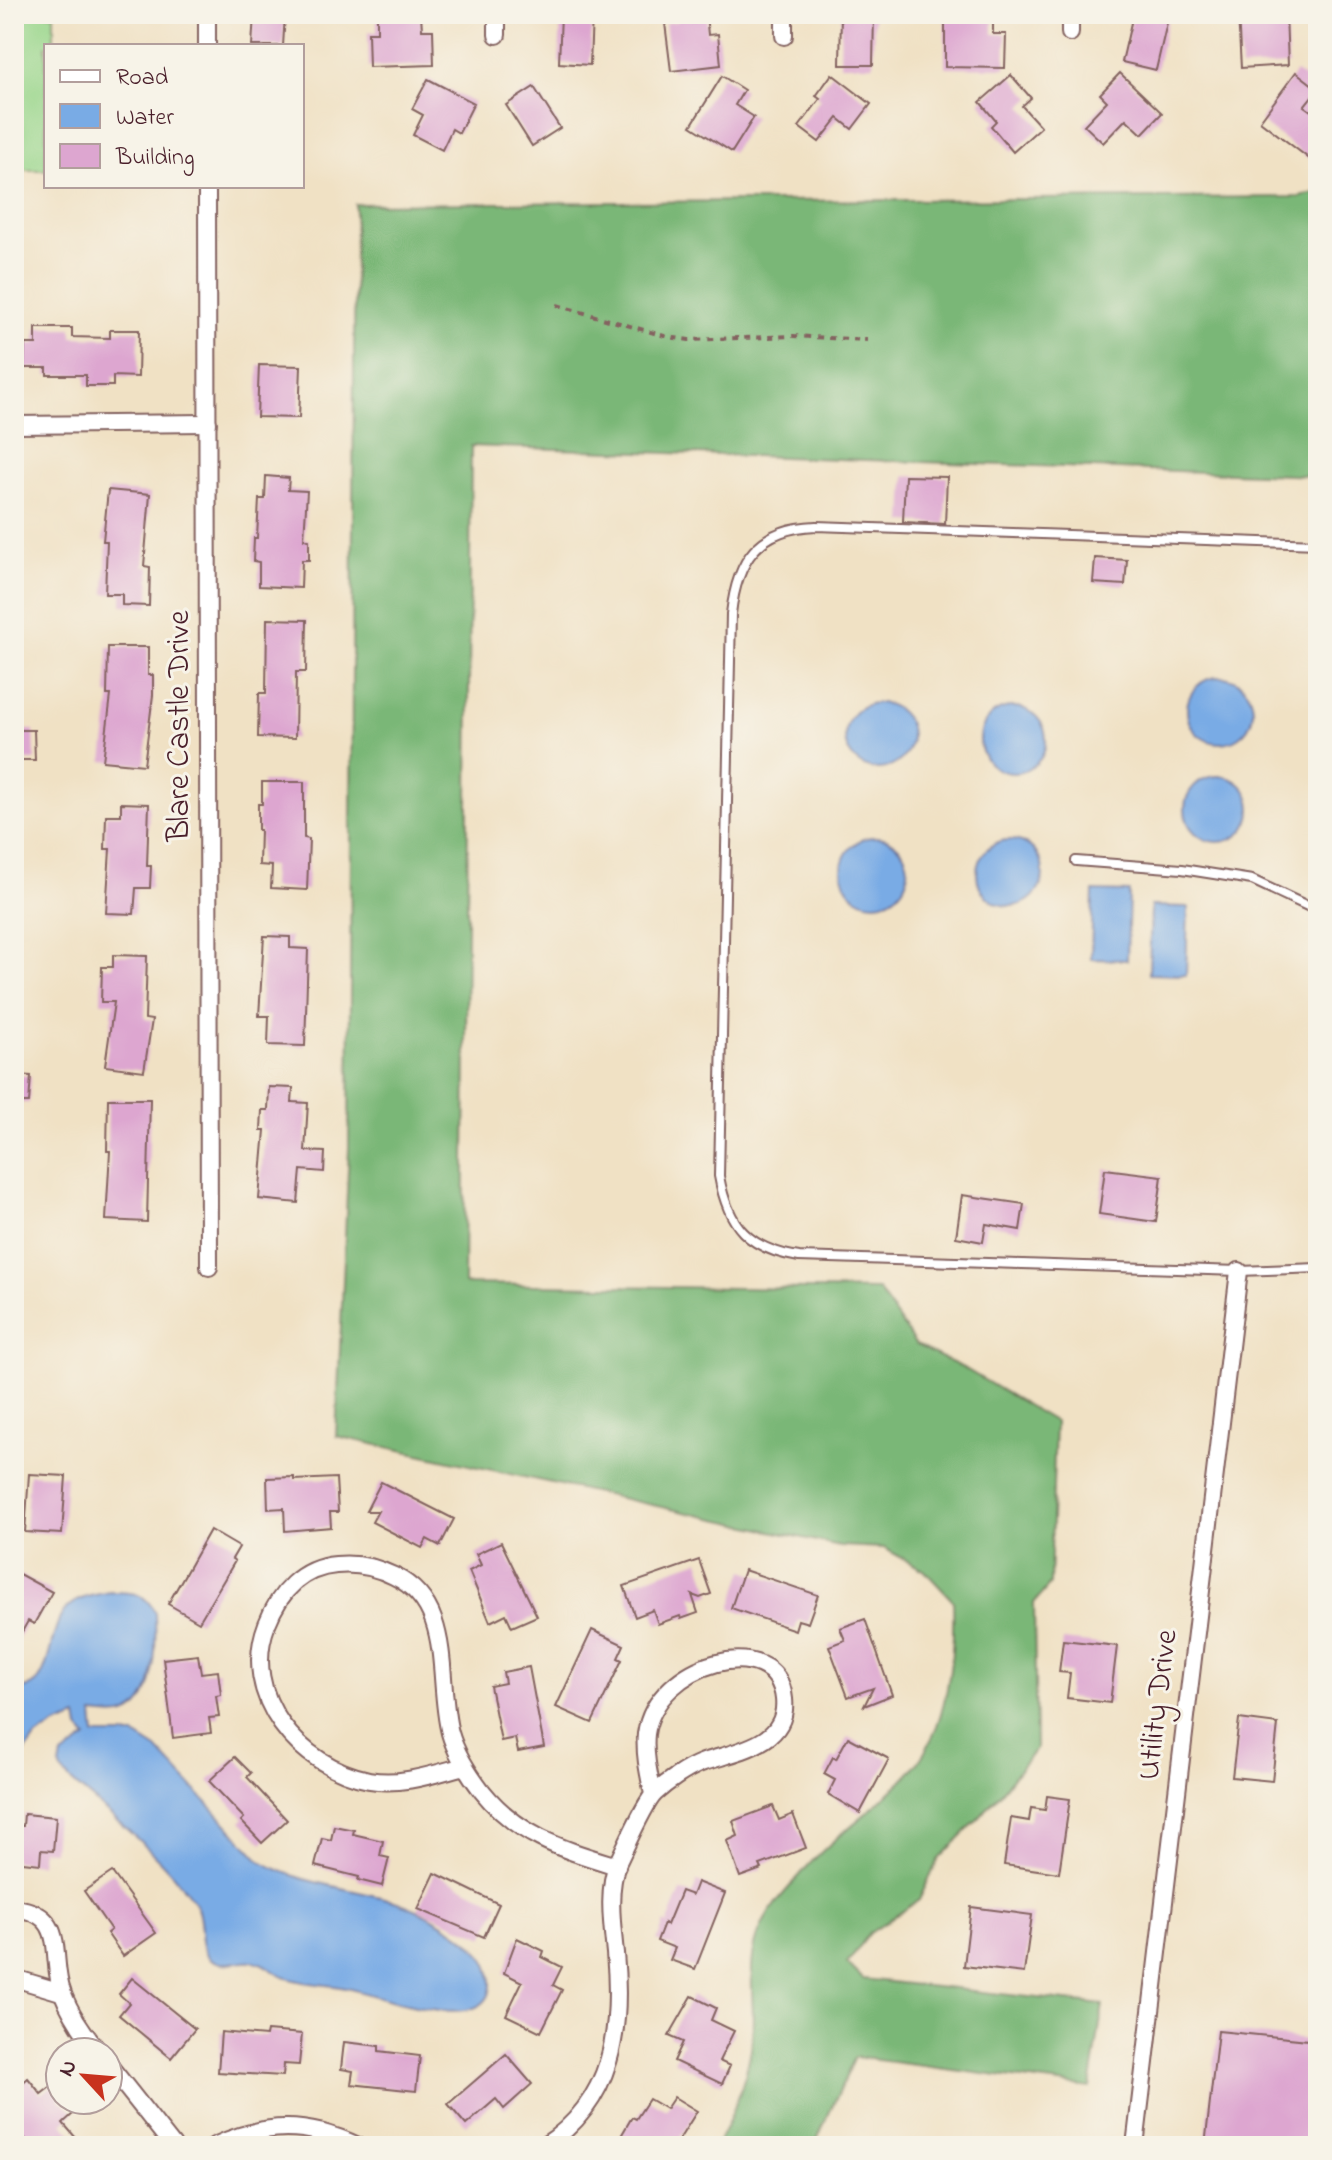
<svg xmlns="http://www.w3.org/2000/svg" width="1332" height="2160" font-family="'Indie Flower',sans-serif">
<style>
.green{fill:#99d68b;stroke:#727a5b;stroke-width:2}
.forest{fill:#7ab777;stroke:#626b51;stroke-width:2}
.water{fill:#79abe5;stroke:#626588;stroke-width:2}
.building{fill:#dda6d0}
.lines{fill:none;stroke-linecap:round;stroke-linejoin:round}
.lane-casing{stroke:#846361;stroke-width:12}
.street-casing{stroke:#846361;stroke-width:20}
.path{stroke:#846361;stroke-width:4;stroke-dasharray:6 6;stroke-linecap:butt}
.lane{stroke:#fff;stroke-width:8}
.street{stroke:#fff;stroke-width:16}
.labels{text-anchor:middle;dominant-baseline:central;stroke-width:6;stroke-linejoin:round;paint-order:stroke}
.street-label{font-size:32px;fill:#4a1f2b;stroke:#f7f3e8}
</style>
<rect width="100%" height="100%" fill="#f7f3e8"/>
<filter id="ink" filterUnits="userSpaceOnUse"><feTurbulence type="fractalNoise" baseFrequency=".0125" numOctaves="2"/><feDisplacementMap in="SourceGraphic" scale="16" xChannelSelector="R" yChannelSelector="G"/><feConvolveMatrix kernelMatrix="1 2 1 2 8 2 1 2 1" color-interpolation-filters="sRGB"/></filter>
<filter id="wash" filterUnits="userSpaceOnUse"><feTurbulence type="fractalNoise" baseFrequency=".006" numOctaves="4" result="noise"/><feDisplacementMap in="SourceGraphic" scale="32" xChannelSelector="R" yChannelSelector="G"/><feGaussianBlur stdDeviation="1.8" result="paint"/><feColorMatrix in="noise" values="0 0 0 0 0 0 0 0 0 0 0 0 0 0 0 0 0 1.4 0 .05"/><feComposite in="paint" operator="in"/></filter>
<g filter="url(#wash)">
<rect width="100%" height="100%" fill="#f0e1c4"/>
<polygon class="green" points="14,14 54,14 54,46 46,46 46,170 14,170"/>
<path class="forest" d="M 1318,192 L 1318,476 L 471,446 L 464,1284 L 878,1290 L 916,1345 L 967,1370 L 1055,1422 L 1050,1584 L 1034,1603 L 1036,1749 L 981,1816 L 938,1860 L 919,1900 L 870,1933 L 847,1963 L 863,1979 L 1103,2005 L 1090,2088 L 855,2057 L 814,2146 L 716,2146 C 732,2120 746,2078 751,2049 C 758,2009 743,1966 761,1928 C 769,1908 787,1890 801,1874 C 834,1834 879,1808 912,1770 C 948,1729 955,1653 953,1601 L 924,1570 L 884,1548 L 840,1546 L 336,1436 L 349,1148 L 355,204 L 1300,197 Z"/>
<g class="water">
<circle cx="1220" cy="710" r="33"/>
<circle cx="878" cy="736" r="33"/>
<circle cx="1013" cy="740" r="33"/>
<circle cx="1218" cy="809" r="33"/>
<circle cx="875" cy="870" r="33"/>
<circle cx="1010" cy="873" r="33"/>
<polygon points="1093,891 1129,892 1127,960 1091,959"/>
<polygon points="1151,906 1188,907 1186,975 1149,974"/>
<path d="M 111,1592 C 132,1592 146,1592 155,1613 C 156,1639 158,1698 130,1712 C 120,1718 104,1715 93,1714 L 95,1735 L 135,1735 L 157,1749 L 261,1861 C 300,1884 346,1887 388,1899 C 416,1907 447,1924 469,1942 C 481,1952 491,1966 491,1983 C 492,2039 375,1994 346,1988 C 327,1984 305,1984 287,1978 C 277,1975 270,1967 260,1963 C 245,1956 228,1969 213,1960 C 194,1949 207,1919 193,1900 C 167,1864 133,1834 99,1805 C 87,1794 74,1785 63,1773 L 60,1766 L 62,1756 L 87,1738 L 79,1729 L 77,1717 L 56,1725 L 35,1738 L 14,1767 L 14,1688 C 58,1695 43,1628 69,1606 C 81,1596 96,1595 111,1592 Z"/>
</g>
<g id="blocks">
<g class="building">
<polygon points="254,14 285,14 283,46 252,46"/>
<polygon points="377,14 421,14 422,30 433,30 434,65 369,67 368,32 377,32"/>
<polygon points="561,14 592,14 590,65 559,63"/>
<polygon points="677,14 706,14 708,35 718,34 721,65 671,71 665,23 678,21"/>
<polygon points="841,14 874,14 873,65 840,65"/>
<polygon points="945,14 993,14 993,34 1006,34 1005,68 945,67"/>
<polygon points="1133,14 1169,14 1156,70 1122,62"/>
<polygon points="1238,14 1286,14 1288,65 1241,68"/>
<polygon points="1296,72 1318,89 1304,106 1318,116 1318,151 1311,160 1260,121"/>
<polygon points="1120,73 1162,113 1142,134 1126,119 1103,143 1084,125 1107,101 1100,94"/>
<polygon points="832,74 871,104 852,129 838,118 819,142 799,127 820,99 816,96"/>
<polygon points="1011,75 1031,98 1022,106 1041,127 1013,152 991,126 996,121 980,102"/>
<polygon points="722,76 744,90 735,105 754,117 732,152 691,126"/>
<polygon points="428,79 474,103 459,133 452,129 442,150 413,135 423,115 412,109"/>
<polygon points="534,87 560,128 532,146 506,105"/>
<polygon points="36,328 72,328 72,337 110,338 110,330 139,330 138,377 113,376 113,386 86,386 86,375 47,375 47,368 24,368 25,344 36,344"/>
<polygon points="259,365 301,366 299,418 257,417"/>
<polygon points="266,476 289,478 288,490 307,491 304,539 309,540 309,560 302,560 301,588 259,586 259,562 253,561 254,538 257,538 259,499 265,499"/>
<polygon points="905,476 947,477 945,524 903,522"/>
<polygon points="108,490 150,494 144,566 150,567 149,606 122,605 122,594 105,594 107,541 103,541"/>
<polygon points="1095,558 1127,560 1125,585 1093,583"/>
<polygon points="267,619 307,620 306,672 296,672 295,738 258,737 259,693 266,693"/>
<polygon points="108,647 148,647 148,675 153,675 153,695 144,765 103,761 111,695 107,695"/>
<polygon points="14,730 34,730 35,760 14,760"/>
<polygon points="262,782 304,782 304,838 309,839 307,890 271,888 272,866 259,865 260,830 258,830 258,804 262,804"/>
<polygon points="121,803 149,804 147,866 151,866 150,888 136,888 134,914 106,913 110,849 105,849 106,815 121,815"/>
<polygon points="264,936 290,937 290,948 308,949 305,1046 268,1045 269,1016 259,1016"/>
<polygon points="113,955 147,956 145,1019 152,1020 144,1071 105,1066 114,1002 101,1002 102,967 113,967"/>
<polygon points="14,1075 31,1076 29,1103 14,1103"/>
<polygon points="269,1087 293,1088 292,1102 308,1103 305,1151 325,1152 324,1172 301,1170 298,1203 259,1199 265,1130 261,1130 262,1110 268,1110"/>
<polygon points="108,1099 150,1099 147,1222 106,1220 110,1151 107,1151"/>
<polygon points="1105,1169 1162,1176 1156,1222 1099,1214"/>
<polygon points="962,1195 1024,1204 1020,1230 986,1224 983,1242 956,1237"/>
<polygon points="29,1474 66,1476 62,1534 25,1532"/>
<polygon points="294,1477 294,1480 336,1478 338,1512 330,1512 331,1527 285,1531 284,1508 268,1509 267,1478"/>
<polygon points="381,1482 454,1519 440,1546 427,1539 422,1548 372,1522 378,1511 366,1511"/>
<polygon points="210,1530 239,1547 232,1559 235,1561 199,1622 168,1604"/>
<polygon points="501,1542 537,1616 512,1627 506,1614 490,1622 469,1571 481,1565 476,1554"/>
<polygon points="699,1560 711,1594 700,1598 692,1595 698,1613 681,1619 680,1616 658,1624 653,1610 635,1617 624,1586"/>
<polygon points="744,1570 818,1595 808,1623 798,1620 795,1630 731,1608"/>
<polygon points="19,1574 52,1592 34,1624 28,1621 14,1646 14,1583"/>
<polygon points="865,1619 892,1695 864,1706 873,1688 848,1697 829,1646 845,1640 840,1628"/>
<polygon points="592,1630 624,1645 618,1658 622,1660 592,1723 556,1707"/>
<polygon points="1063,1640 1117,1646 1110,1703 1067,1698 1070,1673 1059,1672"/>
<polygon points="198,1655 201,1673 218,1671 221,1695 216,1696 219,1717 209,1718 211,1733 173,1738 163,1659"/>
<polygon points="529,1667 544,1747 518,1752 515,1738 501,1741 490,1686 505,1683 503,1672"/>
<polygon points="1239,1719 1278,1724 1272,1781 1232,1777"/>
<polygon points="848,1737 889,1759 860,1813 828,1794 835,1780 824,1774 833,1757 836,1759"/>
<polygon points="235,1757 251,1773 247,1777 287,1820 262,1843 241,1821 244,1818 209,1781"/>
<polygon points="1047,1796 1070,1799 1059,1873 1004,1865 1011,1818 1029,1821 1031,1808 1045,1810"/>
<polygon points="773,1806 779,1820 793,1814 806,1848 760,1865 762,1869 740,1877 727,1841 738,1836 733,1821"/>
<polygon points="24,1814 56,1817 53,1851 41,1850 40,1864 14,1861 14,1826 23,1826"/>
<polygon points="334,1826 354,1830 353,1834 383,1841 380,1856 389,1858 382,1886 358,1880 359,1877 315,1866 322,1838 331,1840"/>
<polygon points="112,1872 156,1933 123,1956 107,1933 111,1930 84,1891"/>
<polygon points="435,1873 499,1904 484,1937 418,1909"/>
<polygon points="697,1882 725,1893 695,1969 670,1960 675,1948 657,1941 664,1923 667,1925 681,1891 692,1895"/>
<polygon points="971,1907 1032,1915 1024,1973 964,1966"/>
<polygon points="517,1938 544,1951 542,1957 562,1967 553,1985 562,1990 541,2032 506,2015 522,1982 504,1973"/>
<polygon points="132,1978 195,2029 171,2058 119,2015 129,2003 119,1994"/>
<polygon points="692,1996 716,2008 711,2020 734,2031 719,2061 730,2066 722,2084 674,2061 683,2042 669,2036"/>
<polygon points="267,2031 302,2034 299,2065 284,2064 283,2076 218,2072 221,2032 266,2036"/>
<polygon points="1218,2031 1318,2041 1318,2146 1205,2146"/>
<polygon points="344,2042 379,2046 379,2051 420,2056 416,2091 351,2084 353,2071 341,2069"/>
<polygon points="506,2054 532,2084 504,2109 496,2099 466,2125 448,2104"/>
<polygon points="28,2078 41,2094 53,2085 60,2093 60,2100 74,2113 63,2123 83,2146 31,2146 14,2125 14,2090"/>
<polygon points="674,2097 697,2111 675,2146 637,2146 621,2136 632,2117 636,2119 649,2099 666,2109"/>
</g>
</g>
</g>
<g filter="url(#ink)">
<use href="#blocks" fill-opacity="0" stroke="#846361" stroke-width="2"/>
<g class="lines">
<g class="lane-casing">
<g id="lane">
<path d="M 1318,544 L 816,526 C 758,528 737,560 731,614 L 719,1176 C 728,1226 748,1249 799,1257 L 1239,1271 L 1318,1268"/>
<polyline points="1076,861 1182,869 1252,880 1318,911"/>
</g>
</g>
<g class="street-casing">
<g id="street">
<polyline points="784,14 784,36"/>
<polyline points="1070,33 1070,14"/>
<polyline points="497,35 497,14"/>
<polyline points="207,46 207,14"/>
<polyline points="207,186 209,1267"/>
<polyline points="14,425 208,423"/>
<path d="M 464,1766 C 434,1774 401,1786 369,1780 C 300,1767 239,1696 267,1624 C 279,1593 301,1568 336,1565 C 356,1563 376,1567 394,1576 C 455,1605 436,1679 450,1733 C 456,1754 469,1774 482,1791 C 519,1837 562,1849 617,1866"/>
<path d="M 14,1908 C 71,1914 48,1959 63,1994 C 71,2015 85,2035 99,2052"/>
<polyline points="14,1978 61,1992"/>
<polyline points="108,2064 173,2146"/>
<path d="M 214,2146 C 266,2122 307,2122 358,2146"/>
<path d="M 544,2146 C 614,2101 622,2028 615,1953 C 612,1924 607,1889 618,1862 C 625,1848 645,1802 655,1793 C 667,1782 686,1769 701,1763 C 732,1752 789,1746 784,1699 C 777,1629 656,1662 646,1734 C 644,1754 649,1775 653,1794"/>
<polyline points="1135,2146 1239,1271"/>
</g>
</g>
<polyline class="path" points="557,305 668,337 689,340 793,336 867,340"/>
<use href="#lane" class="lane"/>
<use href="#street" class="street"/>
</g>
</g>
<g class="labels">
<g class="street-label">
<text transform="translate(180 726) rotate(-90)">Blare Castle Drive</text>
<text transform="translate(1159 1705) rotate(-83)">Utility Drive</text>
</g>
</g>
<rect width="1332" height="2160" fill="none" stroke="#f7f3e8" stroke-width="48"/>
<rect x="44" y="44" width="260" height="144" fill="#f7f3e8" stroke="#b29e9c" stroke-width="2"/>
<rect x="60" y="70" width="40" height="12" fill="#ffffff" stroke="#b29e9c" stroke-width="2"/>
<text x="116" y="84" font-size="24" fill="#4a1f2b">Road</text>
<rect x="60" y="104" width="40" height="24" fill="#79abe5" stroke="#b29e9c" stroke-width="2"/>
<text x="116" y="124" font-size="24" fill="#4a1f2b">Water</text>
<rect x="60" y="144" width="40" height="24" fill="#dda6d0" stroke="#b29e9c" stroke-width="2"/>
<text x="116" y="164" font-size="24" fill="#4a1f2b">Building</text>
<g transform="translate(84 2076) rotate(296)"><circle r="38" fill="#f7f3e8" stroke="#b29e9c" stroke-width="2"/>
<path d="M0-6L14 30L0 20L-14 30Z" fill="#c8321e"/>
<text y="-12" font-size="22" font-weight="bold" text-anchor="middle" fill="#4a1f2b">N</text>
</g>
</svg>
